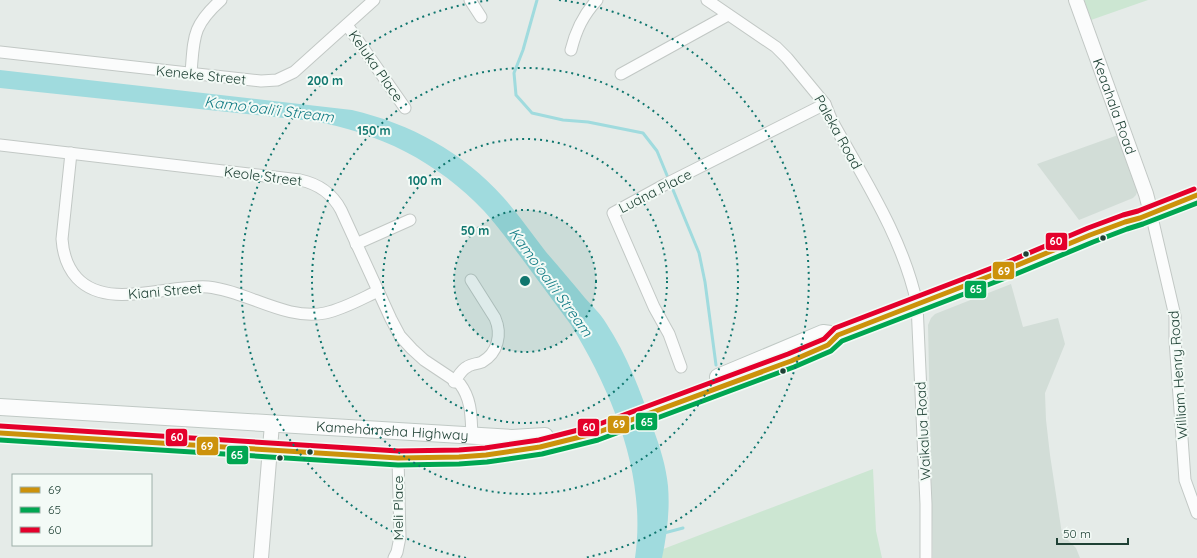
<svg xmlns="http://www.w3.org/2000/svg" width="1197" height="558" font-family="Quicksand,sans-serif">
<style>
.built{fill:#d2ddd7}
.green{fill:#cce6d2}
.water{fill:#a0dbde}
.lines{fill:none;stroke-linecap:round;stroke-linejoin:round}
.stream{stroke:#a0dbde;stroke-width:3}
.minor-casing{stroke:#c2c8c5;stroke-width:13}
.tertiary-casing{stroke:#c2c8c5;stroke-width:16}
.secondary-casing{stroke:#c0c9c5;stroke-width:18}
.minor{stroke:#fbfcfc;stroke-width:11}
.tertiary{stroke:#fbfcfc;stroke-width:14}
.secondary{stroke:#fbfcfc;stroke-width:16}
.bus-1-casing{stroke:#f3faf6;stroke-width:8}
.bus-2-casing{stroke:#f3faf6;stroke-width:8}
.bus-3-casing{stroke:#f3faf6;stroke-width:8}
.bus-1{stroke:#cc920b;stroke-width:5}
.bus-2{stroke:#00a651;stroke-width:5}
.bus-3{stroke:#e4002b;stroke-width:5}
.ring{fill:none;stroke:#0f766e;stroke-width:2;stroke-dasharray:2 4}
.bus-dot{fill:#1f4135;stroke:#f3faf6;stroke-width:1.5}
.labels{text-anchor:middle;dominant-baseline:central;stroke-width:4;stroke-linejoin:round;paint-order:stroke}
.street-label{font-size:14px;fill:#1f4135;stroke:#f3faf6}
.water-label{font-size:15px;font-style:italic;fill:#127c85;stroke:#f3faf6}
.centre{fill:#0f766e;stroke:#f3faf6;stroke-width:2}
.ring-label{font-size:12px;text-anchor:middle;font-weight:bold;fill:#0f766e;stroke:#f3faf6;stroke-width:4;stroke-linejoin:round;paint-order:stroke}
.line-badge{stroke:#f3faf6;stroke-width:1.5}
.badge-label{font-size:11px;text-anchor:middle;font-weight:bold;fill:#fff}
</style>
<rect width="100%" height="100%" fill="#e5ebe8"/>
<g class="built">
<polygon points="1118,135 1138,189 1136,195 1133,198 1079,220 1037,164"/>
<polygon points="1011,284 1023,327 1058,318 1065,344 1045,393 1046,420 1050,455 1062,534 1076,548 1080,558 933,558 928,325 931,318 935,314"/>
</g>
<g class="green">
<polygon points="1084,0 1148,0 1091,20"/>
<polygon points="873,469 876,531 882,558 657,558 658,551"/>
</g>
<path class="water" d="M 0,70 L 352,110 C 411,124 463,152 503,197 C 519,215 532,234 546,252 C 559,267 572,282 585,298 C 592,306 601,314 606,323 C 627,355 641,392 653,428 C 660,447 666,466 668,486 C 670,511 667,534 662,558 L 635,558 C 647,476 613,394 571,325 C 554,302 537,279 520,256 C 508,241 497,225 484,211 C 438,162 378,132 312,121 L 0,88 Z"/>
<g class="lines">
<g class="stream">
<polyline points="537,0 523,50 514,73 516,95 532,113 563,120 588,122 643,133 657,151 699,253 705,282 716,365"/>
<polyline points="664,533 683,528"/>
</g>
<g class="minor-casing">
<g id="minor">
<polyline points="470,0 481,17"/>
<path d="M 707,0 L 776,47 L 787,58 L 825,104 L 832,121 C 864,179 903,238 917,304 L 926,504 L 926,558"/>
<polyline points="347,25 405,108"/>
<path d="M 571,50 C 576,30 583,15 597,0"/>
<polyline points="0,52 261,81 277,80 294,72 374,0"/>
<path d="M 191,73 C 194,37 192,26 221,0"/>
<polyline points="621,74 728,15"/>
<path d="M 0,145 L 300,180 C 319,184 332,193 341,210 L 391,319 L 400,336 L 412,349 L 424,360 L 460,384 C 472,400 471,417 472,436"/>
<path d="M 71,153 L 62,239 C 63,254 67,267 77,278 C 108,311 168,284 208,287 C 247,291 286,321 325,313 C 344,309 361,299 378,291"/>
<polyline points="1151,213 1175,316 1175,340 1185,480 1197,513"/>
<polyline points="356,244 410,220"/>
<polyline points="681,367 669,334 654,307 613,213 664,185 825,104"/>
<path d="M 454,382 C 458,377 461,370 467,367 C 471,364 477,364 482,362 C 498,353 502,334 495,318 L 471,280"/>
<polyline points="394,558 397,552 400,537 398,458"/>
</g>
</g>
<g class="tertiary-casing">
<g id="tertiary">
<path id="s1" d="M 1076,0 L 1146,194 L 1151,213"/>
<polyline points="261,558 272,424"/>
</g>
</g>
<g class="secondary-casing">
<g id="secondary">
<polyline points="718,377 823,333 838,335"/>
<path id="s2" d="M 0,407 L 512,438 L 545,436"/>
<polyline points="0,433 398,458 459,457 486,455 540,447 596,433 791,361 828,345 838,335 1013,267 1090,235 1125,222 1140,218 1197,195"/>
</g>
</g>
<use href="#minor" class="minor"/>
<use href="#tertiary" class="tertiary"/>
<use href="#secondary" class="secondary"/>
<g class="bus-1-casing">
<polyline id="bus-1" points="0,433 398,458 459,457 486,455 540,447 596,433 791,361 828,345 838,335 1013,267 1090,235 1125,222 1140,218 1197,195"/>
</g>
<g class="bus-2-casing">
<polyline id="bus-2" points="0,440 398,465 459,464 487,462 542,454 598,440 794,367 831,351 842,341 1016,274 1093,242 1127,229 1143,224 1197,203"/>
</g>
<g class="bus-3-casing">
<polyline id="bus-3" points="0,426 398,451 459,450 485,448 539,440 594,426 788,354 824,339 835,328 1010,261 1088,228 1123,215 1138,211 1194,189"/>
</g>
<use href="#bus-1" class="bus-1"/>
<use href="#bus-2" class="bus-2"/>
<use href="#bus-3" class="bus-3"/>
</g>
<circle cx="525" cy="281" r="71" fill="#0f766e" fill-opacity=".12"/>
<g class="ring">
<circle cx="525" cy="281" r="71"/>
<circle cx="525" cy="281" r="142"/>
<circle cx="525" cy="281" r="213"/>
<path d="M466 558A283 283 0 0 1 491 0M559 0A283 283 0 0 1 584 558"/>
</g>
<g class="bus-dot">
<circle cx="1103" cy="238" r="3.5"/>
<circle cx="1026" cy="254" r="3.5"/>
<circle cx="783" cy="371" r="3.5"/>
<circle cx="310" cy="452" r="3.5"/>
<circle cx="280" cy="458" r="3.5"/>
</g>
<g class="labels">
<g class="street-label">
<text transform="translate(376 66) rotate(55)">Keluka Place</text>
<text transform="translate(201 75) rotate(6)">Keneke Street</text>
<text stroke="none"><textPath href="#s1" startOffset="113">Keaahala Road</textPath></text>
<text transform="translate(838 132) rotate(61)">Paleka Road</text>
<text transform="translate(263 176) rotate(7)">Keole Street</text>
<text transform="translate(655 191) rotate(-27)">Luana Place</text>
<text transform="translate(165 291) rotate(-5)">Kiani Street</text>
<text transform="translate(1178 375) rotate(-94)">William Henry Road</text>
<text stroke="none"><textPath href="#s2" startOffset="393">Kamehameha Highway</textPath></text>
<text transform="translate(923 431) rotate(-93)">Waikalua Road</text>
<text transform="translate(398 508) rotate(-90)">Meli Place</text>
</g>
<g class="water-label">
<text transform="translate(269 109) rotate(7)">Kamoʻoaliʻi Stream</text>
<text transform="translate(551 282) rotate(54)">Kamoʻoaliʻi Stream</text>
</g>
</g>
<circle cx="525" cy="281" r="6" class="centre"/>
<g class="ring-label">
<text x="325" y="85">200 m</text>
<text x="374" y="135">150 m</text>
<text x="425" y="185">100 m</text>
<text x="475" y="235">50 m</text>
</g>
<g class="line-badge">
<rect x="1045" y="232" width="23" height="19" rx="4" fill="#e4002b"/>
<rect x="992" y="261" width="23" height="19" rx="4" fill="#cc920b"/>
<rect x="964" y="280" width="23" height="19" rx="4" fill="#00a651"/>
<rect x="635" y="412" width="23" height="19" rx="4" fill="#00a651"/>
<rect x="607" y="415" width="23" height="19" rx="4" fill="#cc920b"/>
<rect x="577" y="418" width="23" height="19" rx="4" fill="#e4002b"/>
<rect x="165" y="428" width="23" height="19" rx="4" fill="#e4002b"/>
<rect x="196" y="436" width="23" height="20" rx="4" fill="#cc920b"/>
<rect x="226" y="445" width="23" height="20" rx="4" fill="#00a651"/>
</g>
<g class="badge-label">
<text x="1056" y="245">60</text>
<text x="1004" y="275">69</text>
<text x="976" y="293">65</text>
<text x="647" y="426">65</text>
<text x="619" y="428">69</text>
<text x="589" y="431">60</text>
<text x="177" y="441">60</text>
<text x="207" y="450">69</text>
<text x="237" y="459">65</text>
</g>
<rect x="12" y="474" width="140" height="72" fill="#f3faf6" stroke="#9eb0a9"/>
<rect x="20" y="487" width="20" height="6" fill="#cc920b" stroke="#9eb0a9"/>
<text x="48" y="494" font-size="12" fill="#1f4135">69</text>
<rect x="20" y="507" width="20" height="6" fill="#00a651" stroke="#9eb0a9"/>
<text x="48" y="514" font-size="12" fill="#1f4135">65</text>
<rect x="20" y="527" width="20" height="6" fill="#e4002b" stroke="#9eb0a9"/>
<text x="48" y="534" font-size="12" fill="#1f4135">60</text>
<path d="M1057 538v6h71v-6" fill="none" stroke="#1f4135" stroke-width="2"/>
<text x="1063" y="538" font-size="12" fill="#1f4135" stroke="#f3faf6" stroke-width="3" paint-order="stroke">50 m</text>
</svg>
